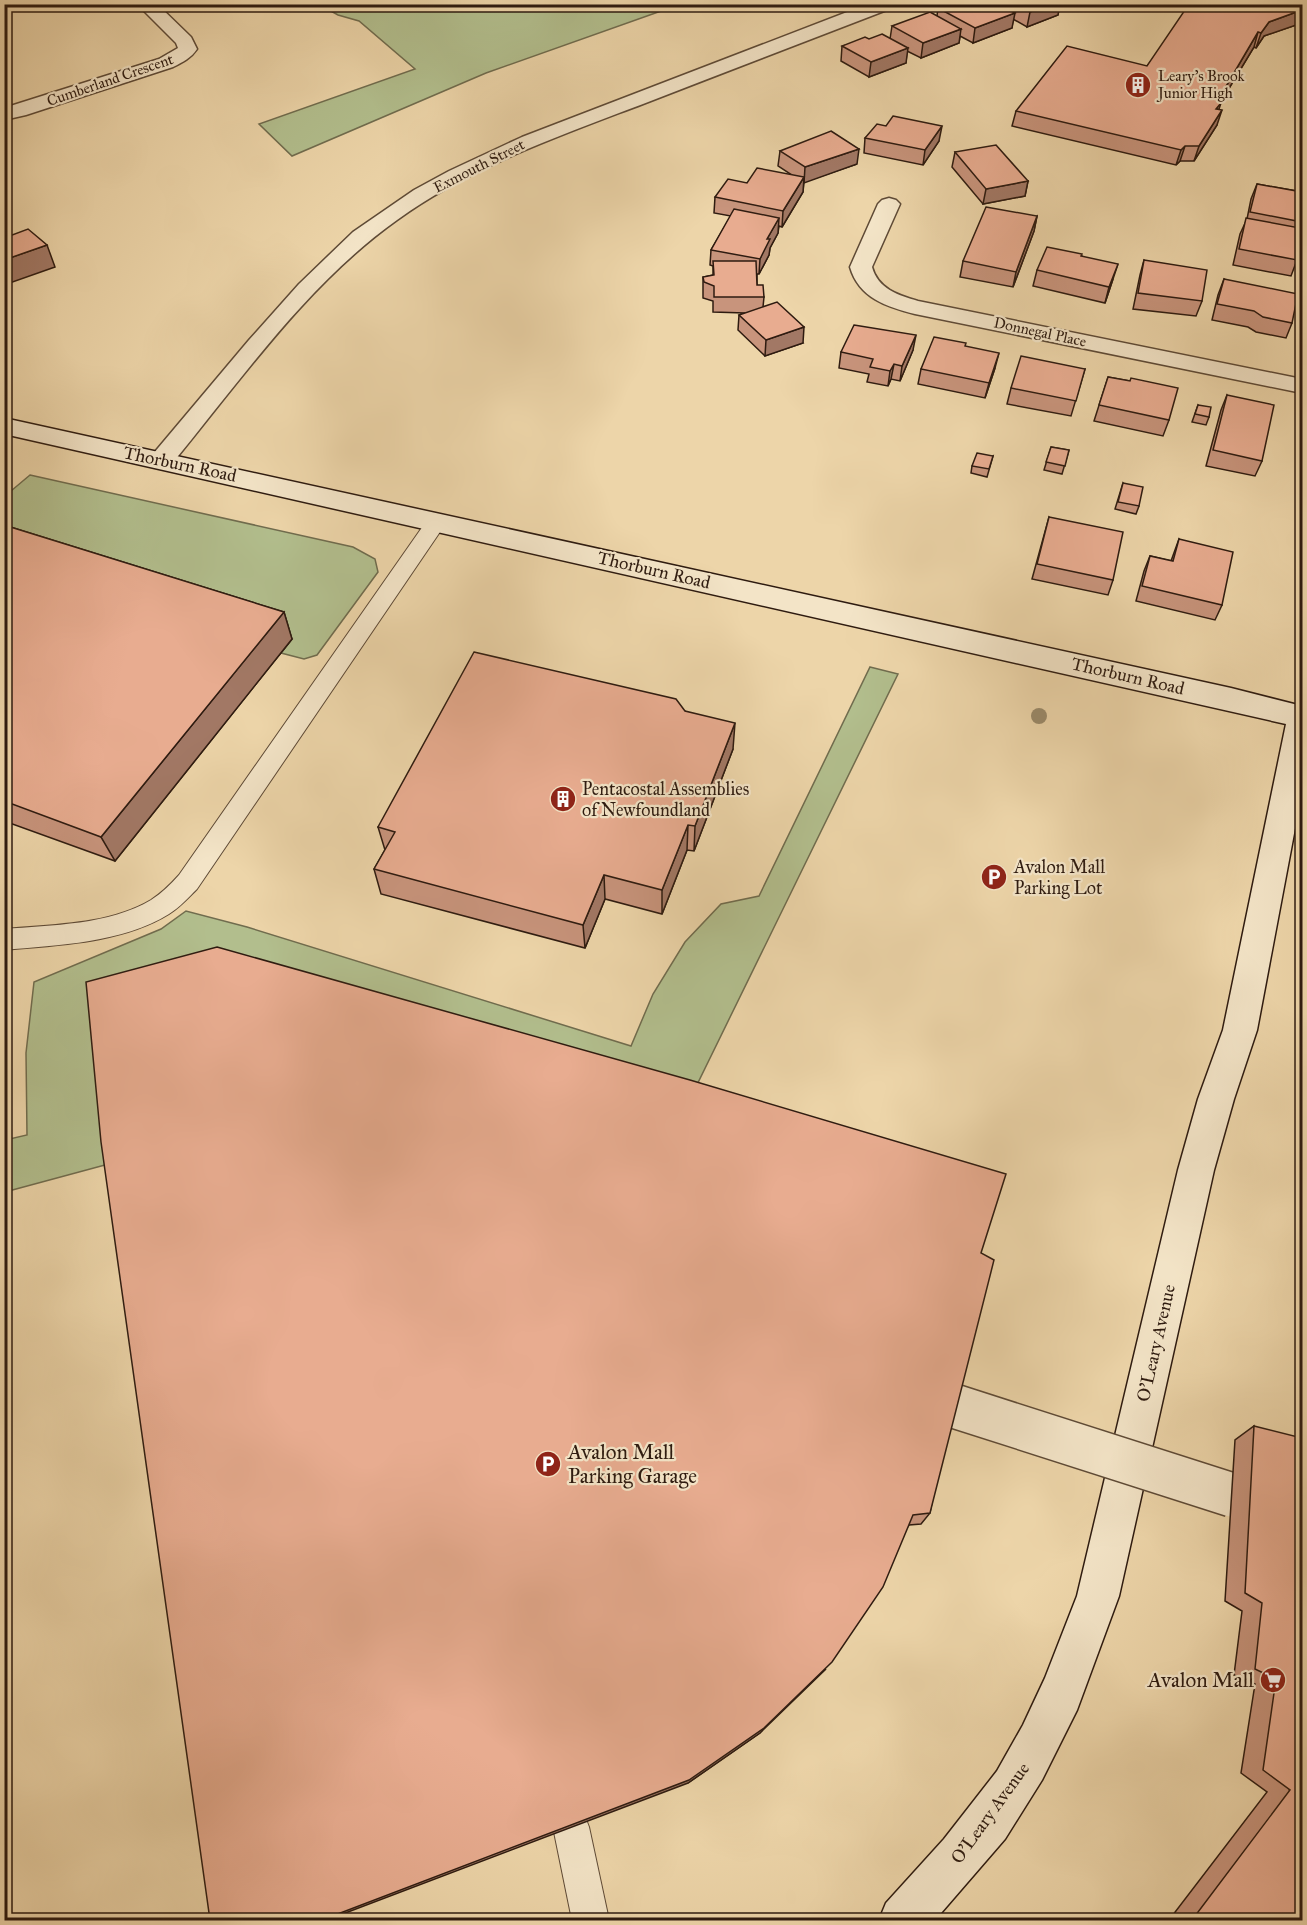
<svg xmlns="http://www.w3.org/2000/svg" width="1307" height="1925" font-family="'IM FELL Great Primer',serif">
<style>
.green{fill:#b2be8d;stroke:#706c4e;stroke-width:1.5}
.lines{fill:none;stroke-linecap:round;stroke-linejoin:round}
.lane-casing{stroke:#5e4a36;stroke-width:2}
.street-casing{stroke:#5e4a36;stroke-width:3}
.secondary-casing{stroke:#2e1b10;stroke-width:3}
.lane{fill:#f3e4c7;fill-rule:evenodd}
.street{fill:#f3e4c7;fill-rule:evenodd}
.secondary{fill:#f3e4c7;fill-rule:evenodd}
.street-bridge-casing{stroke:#5e4a36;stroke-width:46;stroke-linecap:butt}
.street-bridge{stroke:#f3e4c7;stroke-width:43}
.tree{fill:#9a8a6a}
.wall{fill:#c8947c;stroke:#2e1b10;stroke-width:1.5}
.shaded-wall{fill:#a27865;stroke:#2e1b10;stroke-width:1.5}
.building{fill:#e8ac90;stroke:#2e1b10;stroke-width:1.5}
.labels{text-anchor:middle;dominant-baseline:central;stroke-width:4.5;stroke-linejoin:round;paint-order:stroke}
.far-poi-label{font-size:15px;fill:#2e1b10;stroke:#f3e4c7;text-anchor:start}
.far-street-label{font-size:15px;fill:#2e1b10;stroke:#f3e4c7}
.street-label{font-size:18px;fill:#2e1b10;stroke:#f3e4c7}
.poi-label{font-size:18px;fill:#2e1b10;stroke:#f3e4c7;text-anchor:start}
.near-poi-label{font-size:21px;fill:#2e1b10;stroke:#f3e4c7;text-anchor:start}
</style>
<rect width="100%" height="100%" fill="#edd5a9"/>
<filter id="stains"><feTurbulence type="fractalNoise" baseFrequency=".00333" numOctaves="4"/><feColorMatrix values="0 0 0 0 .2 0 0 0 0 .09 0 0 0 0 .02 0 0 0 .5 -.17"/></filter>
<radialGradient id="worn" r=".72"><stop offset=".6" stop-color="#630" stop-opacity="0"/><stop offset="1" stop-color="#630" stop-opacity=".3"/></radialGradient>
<g class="green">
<polygon points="320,5 320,4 678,5 486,73 292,156 259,124 415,69 359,21 338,15"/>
<polygon points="30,475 353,547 375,559 378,572 317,655 304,659 281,653 292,639 5,564 5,496"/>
<polygon points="870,667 898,674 689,1101 116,1162 5,1192 5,1140 27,1135 26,1053 34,982 161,929 186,911 247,927 631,1046 653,994 685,942 721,904 759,896"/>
</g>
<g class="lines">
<g class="lane-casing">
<g id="lane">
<path d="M 437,514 L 444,516 L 447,521 L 444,526 L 197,889 C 188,898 180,907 169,914 C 122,943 59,945 4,950 L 4,929 C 52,925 109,925 151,900 C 162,893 171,884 179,875 L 430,516 Z"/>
<polygon points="571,1809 584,1814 589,1827 609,1920 572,1920 553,1827 558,1814"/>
</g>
</g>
<g class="street-casing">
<g id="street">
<path d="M 137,4 L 157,4 L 191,37 L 197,49 C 191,58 183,62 173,67 L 26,115 L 4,120 L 4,108 L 159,59 L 178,48 L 176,43 Z"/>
<path d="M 868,4 L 895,4 L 892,8 C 809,40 726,72 643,104 C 559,136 470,167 397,220 C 307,284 240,381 170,466 L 161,468 L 152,466 L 148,460 L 249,340 L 299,284 L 353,232 L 414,190 L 449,171 L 522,137 Z"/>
<path d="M 889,198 L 896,200 L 900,204 L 872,267 C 878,289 898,295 918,301 L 1302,379 L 1302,393 L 915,314 C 887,307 859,298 850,267 L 878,204 L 882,200 Z"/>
<polygon points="1302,705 1302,728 1292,725 1287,717 1292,708"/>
</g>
</g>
<g class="secondary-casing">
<polygon id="secondary" points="4,418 1231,688 1302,706 1302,791 1257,1030 1234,1099 1214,1170 1119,1596 1077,1710 1042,1780 1005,1839 935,1920 879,1920 886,1903 944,1839 997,1771 1023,1725 1045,1678 1077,1596 1178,1170 1198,1099 1223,1030 1286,724 4,434"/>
</g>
<use href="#lane" class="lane"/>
<use href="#street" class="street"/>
<use href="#secondary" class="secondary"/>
<g class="street-bridge-casing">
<polyline id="street-bridge" points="951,1405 1232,1495"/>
</g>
<use href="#street-bridge" class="street-bridge"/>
</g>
<circle class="tree" cx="1039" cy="716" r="8"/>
<g class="wall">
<polygon points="947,4 1060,4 1058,15 1027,27 1013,19 1012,28 973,43 960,36 959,43 921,58 907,51 906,63 869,77 841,61 842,46 869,39 890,39 892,26 937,16 938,8"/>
<polygon points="1302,4 1302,23 1264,36 1256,48 1254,47 1220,103 1218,110 1217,125 1194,161 1180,161 1176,165 1012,126 1016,111 1147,66 1197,5"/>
<polygon points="886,126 939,141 923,165 864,153 865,138"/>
<polygon points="780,151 857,164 804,182 803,192 782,227 779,226 778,233 770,248 769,255 759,274 757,274 757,285 764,297 763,307 803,343 765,356 738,330 739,315 745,313 713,312 713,301 703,298 703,277 713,275 713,266 710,265 711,250 731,216 714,213 715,197 747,183 792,175 778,166"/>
<polygon points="955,152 1028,181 1025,196 983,204 952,167"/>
<polygon points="1257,184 1302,192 1302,223 1299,231 1297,242 1297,260 1291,276 1233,265 1240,234 1247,219 1251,199"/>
<polygon points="1037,216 1034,231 1013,287 960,277 963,261"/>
<polygon points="1082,256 1113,279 1105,303 1033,286 1037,270"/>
<polygon points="1144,260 1202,301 1196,316 1133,309 1140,275"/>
<polygon points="1224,279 1292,323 1286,338 1256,332 1248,327 1212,320 1218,295"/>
<polygon points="965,347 995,368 985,398 918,384 921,369"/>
<polygon points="913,350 900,381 891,379 888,386 867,382 869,374 839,368 841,352"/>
<polygon points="1085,369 1071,416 1007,404 1011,388"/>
<polygon points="1108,377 1130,381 1169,420 1163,436 1094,421"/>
<polygon points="1227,395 1262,461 1255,476 1206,466 1221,410"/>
<polygon points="1198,405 1209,417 1206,425 1192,422"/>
<polygon points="1051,447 1069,450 1062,474 1044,470"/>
<polygon points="993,456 987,477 971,473 972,466"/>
<polygon points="1123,483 1139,506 1136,514 1115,509"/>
<polygon points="1049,517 1113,580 1108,595 1032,579"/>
<polygon points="4,525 284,612 292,639 115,861 4,821"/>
<polygon points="1179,539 1222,605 1215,620 1136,601 1144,571 1150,556 1171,561"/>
<polygon points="685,711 733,749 694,851 687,850 662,914 605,899 585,948 381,894 374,869 385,850 378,827"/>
<polygon points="981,1253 930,1513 921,1524 909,1525 760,1733 688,1783"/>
<polygon points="1254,1426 1302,1920 1169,1920 1267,1792 1241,1773 1255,1684 1234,1675 1242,1611 1225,1601 1235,1440"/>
</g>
<g class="shaded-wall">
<polygon points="1051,4 1060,4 1058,15 1027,27 1030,12"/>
<polygon points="1302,10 1302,23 1264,36 1256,48 1261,33 1269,22"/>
<polygon points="1015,13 1012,28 973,43 975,28"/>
<polygon points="961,29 959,43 921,58 923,43"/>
<polygon points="1258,32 1254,47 1219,105 1221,103 1216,118 1218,100"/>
<polygon points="908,48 906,63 869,77 871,62"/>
<polygon points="1222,110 1217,125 1194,161 1199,146"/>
<polygon points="942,126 939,141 923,165 925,150"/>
<polygon points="1185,146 1180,161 1176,165 1181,150"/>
<polygon points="859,149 857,164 804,183 805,167"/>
<polygon points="804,177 803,192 782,227 783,211"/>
<polygon points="1028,181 1025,196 983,204 986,189"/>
<polygon points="1037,216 1034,231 1013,287 1016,272"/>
<polygon points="779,218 778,233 770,248 769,255 759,274 760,259 767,239"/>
<polygon points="47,245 55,267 4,285 4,260"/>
<polygon points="1118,264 1105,303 1109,287"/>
<polygon points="804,327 803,343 765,356 766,340"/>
<polygon points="916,335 913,350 900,381 902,366"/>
<polygon points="999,353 995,368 985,398 989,383"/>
<polygon points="894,364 891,379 888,386 890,371"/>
<polygon points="284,612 292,639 115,861 101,837"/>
<polygon points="735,723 733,749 694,851 695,826"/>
<polygon points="688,825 687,850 662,914 662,890"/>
<polygon points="604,875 605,899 585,948 583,925"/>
<polygon points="826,1669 760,1733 688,1783 327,1920 322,1920"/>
</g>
<g class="building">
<polygon points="947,4 998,4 1015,13 975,28 938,8"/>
<polygon points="1016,4 1051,4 1030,12"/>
<polygon points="1189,4 1197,5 1198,4 1302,4 1302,10 1269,22 1261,33 1258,32 1218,100 1221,103 1216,109 1222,110 1199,146 1185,146 1181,150 1016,111 1067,46 1147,66"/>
<polygon points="930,12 961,29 923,43 892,26"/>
<polygon points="882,34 908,48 871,62 842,46 865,37 869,39"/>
<polygon points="893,116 942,126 925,150 865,138 877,124 886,126"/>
<polygon points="831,131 859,149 805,167 780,151"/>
<polygon points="996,145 1028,181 986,189 955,152"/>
<polygon points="757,168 804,177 783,211 715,197 728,179 747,183"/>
<polygon points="1257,184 1302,192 1302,222 1250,212"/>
<polygon points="986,207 1037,216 1016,272 963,261"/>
<polygon points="734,209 779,218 767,239 770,239 760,259 711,250"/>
<polygon points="1246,218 1300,228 1297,242 1301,243 1297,260 1239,249"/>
<polygon points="28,229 47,245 4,260 4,238"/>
<polygon points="1047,247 1082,254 1081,256 1118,264 1109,287 1037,270"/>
<polygon points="1144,260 1207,270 1202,301 1138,293"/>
<polygon points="713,261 756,261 757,285 763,285 764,297 714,297 714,286 704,282 703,277 714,275"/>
<polygon points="1224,279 1298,294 1292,323 1263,317 1254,311 1217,304"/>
<polygon points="777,302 804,327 766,340 739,315"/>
<polygon points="854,325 916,335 902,366 894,364 890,371 870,367 873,359 841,352"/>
<polygon points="934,337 966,343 965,346 999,353 989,383 921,369"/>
<polygon points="1021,356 1085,369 1076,401 1011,388"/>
<polygon points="1108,377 1130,381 1131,378 1178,388 1169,420 1099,405"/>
<polygon points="1227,395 1274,405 1262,461 1213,450"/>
<polygon points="1198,405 1211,407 1209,417 1195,414"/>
<polygon points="1051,447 1069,450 1065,466 1046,462"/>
<polygon points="977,453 993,456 989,469 972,466"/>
<polygon points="1123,483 1143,487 1139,506 1118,502"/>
<polygon points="1049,517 1123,532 1113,580 1037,564"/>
<polygon points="4,525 284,612 101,837 4,801"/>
<polygon points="1179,539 1233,552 1222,605 1142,586 1150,556 1173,561"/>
<polygon points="474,652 676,699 685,711 735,723 695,826 688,825 662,890 604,875 583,925 374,869 395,832 378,827"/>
<polygon points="217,947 690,1080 1006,1174 981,1253 994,1260 930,1513 913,1515 883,1587 832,1662 764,1728 689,1780 322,1920 210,1920 101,1142 86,982"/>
<polygon points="1254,1426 1302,1438 1302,1920 1192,1920 1290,1790 1263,1770 1276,1679 1255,1669 1262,1603 1245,1593"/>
</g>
<defs>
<g id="building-disc" transform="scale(1.35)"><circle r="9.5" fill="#8f2418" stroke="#f3e4c7"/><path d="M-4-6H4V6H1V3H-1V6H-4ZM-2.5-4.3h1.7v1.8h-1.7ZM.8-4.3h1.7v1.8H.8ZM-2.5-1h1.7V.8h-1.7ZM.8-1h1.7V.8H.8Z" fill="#fff"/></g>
<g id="parking-disc" transform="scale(1.35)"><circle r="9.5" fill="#8f2418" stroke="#f3e4c7"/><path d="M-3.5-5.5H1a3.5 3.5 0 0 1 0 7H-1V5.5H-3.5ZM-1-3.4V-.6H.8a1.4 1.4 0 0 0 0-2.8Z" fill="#fff"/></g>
<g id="supermarket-disc" transform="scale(1.35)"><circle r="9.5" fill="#8f2418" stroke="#f3e4c7"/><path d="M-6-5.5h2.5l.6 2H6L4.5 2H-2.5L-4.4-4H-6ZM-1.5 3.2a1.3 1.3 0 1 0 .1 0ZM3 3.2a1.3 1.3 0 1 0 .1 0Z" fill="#fff"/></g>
</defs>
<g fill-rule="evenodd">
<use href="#building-disc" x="1138" y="85"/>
<use href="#building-disc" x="563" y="799"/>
<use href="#parking-disc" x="994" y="877"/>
<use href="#parking-disc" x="548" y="1464"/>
<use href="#supermarket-disc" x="1273" y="1680"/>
</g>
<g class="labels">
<g class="far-poi-label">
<text x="1158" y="76">Leary's Brook<tspan x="1158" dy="17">Junior High</tspan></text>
</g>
<g class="far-street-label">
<text transform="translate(110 80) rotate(-19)">Cumberland Crescent</text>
<text transform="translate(479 166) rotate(-27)">Exmouth Street</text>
<text transform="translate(1040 332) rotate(12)">Donnegal Place</text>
</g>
<g class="street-label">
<text transform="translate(180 464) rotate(12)">Thorburn Road</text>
<text transform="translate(654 570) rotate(13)">Thorburn Road</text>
<text transform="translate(1128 676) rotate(13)">Thorburn Road</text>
<text transform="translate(1156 1343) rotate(-77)">O'Leary Avenue</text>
<text transform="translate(990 1813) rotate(-54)">O'Leary Avenue</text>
</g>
<g class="poi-label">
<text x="582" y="789">Pentacostal Assemblies<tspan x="582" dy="21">of Newfoundland</tspan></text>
<text x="1014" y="867">Avalon Mall<tspan x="1014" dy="21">Parking Lot</tspan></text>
</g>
<g class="near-poi-label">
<text x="568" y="1452">Avalon Mall<tspan x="568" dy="24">Parking Garage</tspan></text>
<text x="1254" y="1680" text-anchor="end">Avalon Mall</text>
</g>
</g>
<rect width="1307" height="1925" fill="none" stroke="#edd5a9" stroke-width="24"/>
<rect x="6" y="6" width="1295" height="1913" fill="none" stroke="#2e1b10" stroke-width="3"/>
<rect x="12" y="12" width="1283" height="1901" fill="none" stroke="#2e1b10" stroke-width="1.5"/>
<rect width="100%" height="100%" filter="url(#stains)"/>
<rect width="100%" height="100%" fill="url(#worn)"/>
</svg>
